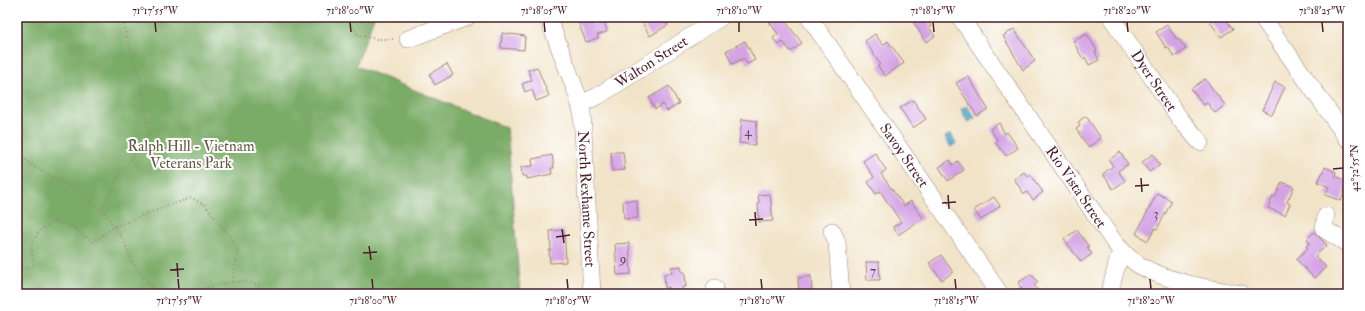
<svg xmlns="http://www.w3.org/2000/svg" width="1365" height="311" font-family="'IM FELL Double Pica',serif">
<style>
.forest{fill:#7aac67;stroke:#626649}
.water{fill:#53afd1;stroke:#4e677e}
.building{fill:#d4a3e5}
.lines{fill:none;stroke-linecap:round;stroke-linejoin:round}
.minor-casing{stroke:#9e8179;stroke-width:18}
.path{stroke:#9e8179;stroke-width:2;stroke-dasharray:1 3;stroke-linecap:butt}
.minor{stroke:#fff;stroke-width:17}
.ticks{fill:none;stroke:#4a1f2b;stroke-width:1.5}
.labels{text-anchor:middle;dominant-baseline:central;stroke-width:4;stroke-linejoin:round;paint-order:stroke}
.number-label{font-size:13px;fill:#6c405a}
.street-label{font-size:15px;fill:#4a1f2b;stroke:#fff}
.park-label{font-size:15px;fill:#655a45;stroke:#fff}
.neatline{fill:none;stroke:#4a1f2b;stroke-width:1.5}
.ticks-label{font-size:10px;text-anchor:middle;fill:#4a1f2b}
</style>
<rect width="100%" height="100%" fill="#fff"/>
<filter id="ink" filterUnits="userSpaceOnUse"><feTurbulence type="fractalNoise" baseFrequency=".025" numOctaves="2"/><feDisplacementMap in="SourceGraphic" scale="8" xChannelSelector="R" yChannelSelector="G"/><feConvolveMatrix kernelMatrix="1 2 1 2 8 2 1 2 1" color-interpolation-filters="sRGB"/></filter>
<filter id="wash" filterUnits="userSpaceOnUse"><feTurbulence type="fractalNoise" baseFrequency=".012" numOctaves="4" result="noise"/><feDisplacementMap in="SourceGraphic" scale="16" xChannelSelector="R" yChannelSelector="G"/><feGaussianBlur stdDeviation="0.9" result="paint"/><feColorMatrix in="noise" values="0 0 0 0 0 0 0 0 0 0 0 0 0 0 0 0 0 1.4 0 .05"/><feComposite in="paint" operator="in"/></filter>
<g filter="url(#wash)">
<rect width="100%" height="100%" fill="#f1e3c7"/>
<polygon class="forest" points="17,17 374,17 356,66 507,128 520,294 17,294"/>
<g class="water">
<polygon points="967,106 975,118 968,122 961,109"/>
<polygon points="951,134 956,144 951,147 945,137"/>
</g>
<g id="blocks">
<g class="building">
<polygon points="576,17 590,17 592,24 604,20 607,32 597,35 598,38 586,42"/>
<polygon points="639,17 663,17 668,25 650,36"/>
<polygon points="773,17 782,17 802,43 791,52 783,42 778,45 773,38 778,34 768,20"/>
<polygon points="910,17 925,17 931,26 929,27 935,36 926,42"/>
<polygon points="1216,17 1224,17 1233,29 1221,37 1210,22"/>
<polygon points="1167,25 1177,40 1179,39 1186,49 1174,57 1168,47 1166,48 1156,32"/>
<polygon points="1014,29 1035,61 1023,70 1003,36"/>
<polygon points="502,33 525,36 524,50 501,48"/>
<polygon points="875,34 883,45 888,41 904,63 885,76 878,66 880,64 865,41"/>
<polygon points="1087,34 1097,51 1095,52 1099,60 1089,65 1085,57 1083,59 1073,41"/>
<polygon points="745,41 755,60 747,64 744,58 732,64 726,51"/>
<polygon points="447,64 453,75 435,85 429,74"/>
<polygon points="537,67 549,96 536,101 532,89 525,92 522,84 532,80 528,70"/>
<polygon points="968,76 988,109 977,116 956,83"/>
<polygon points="1205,79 1225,105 1215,113 1207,103 1204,105 1191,89"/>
<polygon points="1275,82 1285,87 1272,115 1262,110"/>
<polygon points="669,86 679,104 667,111 663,104 655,109 649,98"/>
<polygon points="913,100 926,119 913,128 900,108"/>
<polygon points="1086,116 1101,138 1088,147 1076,129 1080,126 1078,122"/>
<polygon points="742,119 757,121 755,145 739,143"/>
<polygon points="999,123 1005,134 1007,132 1018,148 1006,156 995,142 998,141 990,129"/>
<polygon points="611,152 623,152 625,170 612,171"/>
<polygon points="1120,152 1128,164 1118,171 1125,181 1113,189 1103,174 1113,166 1109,160"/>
<polygon points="875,153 886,170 881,174 904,206 911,201 923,218 898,235 893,227 901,222 880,191 876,194 868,182 874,177 863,161"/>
<polygon points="1153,154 1160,165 1149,172 1142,162"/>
<polygon points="552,155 554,168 551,168 552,174 527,179 527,176 522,176 521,167 533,166 532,159"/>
<polygon points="950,160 953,165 958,161 964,170 948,181 939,167"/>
<polygon points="1325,167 1336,172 1335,176 1348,182 1341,201 1325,195 1329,187 1318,182"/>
<polygon points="1024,172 1027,176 1030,174 1043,192 1033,200 1027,192 1024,194 1014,179"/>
<polygon points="1282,182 1294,187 1287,202 1290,204 1285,215 1268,208 1273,196 1275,197"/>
<polygon points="1157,193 1172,201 1157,229 1155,228 1148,241 1136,234"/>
<polygon points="770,194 773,221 759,222 758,203 759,203 758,195"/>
<polygon points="994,197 1000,206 981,220 974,210"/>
<polygon points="637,200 638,218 624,219 623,201"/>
<polygon points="564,230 566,262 550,263 549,250 551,250 550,231"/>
<polygon points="1077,230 1089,247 1087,247 1092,254 1081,262 1064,239"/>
<polygon points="1314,232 1327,245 1315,256 1326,267 1314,278 1296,259 1308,248 1306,246 1310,243 1307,239"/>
<polygon points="629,243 631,274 617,275 615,244"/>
<polygon points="941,255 953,272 942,280 929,263"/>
<polygon points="866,262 879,262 880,280 867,280"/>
<polygon points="681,266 682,272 685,272 686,287 682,287 682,294 670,294 669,287 665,288 664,274 672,273 671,267"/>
<polygon points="1031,274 1038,282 1034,285 1040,294 1015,294 1022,289 1018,283"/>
<polygon points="811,276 812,294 799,294 798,278"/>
</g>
</g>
</g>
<g filter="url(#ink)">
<use href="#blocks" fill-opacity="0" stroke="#9e8179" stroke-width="1"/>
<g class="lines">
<g class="minor-casing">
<g id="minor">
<path id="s1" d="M 548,17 L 577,94 L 582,112 L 592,294"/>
<path id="s2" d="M 809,17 L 1000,294"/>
<path id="s3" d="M 960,17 L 1114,242 C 1121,250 1128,257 1136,263 C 1163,281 1209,289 1241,294"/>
<path id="s4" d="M 1111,17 L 1180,119 L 1200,142"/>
<polyline points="1262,17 1348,139"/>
<polyline points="408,39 467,17"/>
<path id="s5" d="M 580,104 L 598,96 L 721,17"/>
<polyline points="1326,216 1324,229 1348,244"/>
<polyline points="832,231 837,242 841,294"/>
<polyline points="715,288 715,294"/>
<polyline points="1109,294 1121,250"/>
</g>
</g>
<g class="path">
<polyline points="346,17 358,35 376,39 394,39"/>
<polyline points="17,151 30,164 64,184 102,209 123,239 132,261 156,294"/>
<polyline points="102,209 121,172 148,135 142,85 121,17"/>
<polyline points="17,271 34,266 31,246 38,232 53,222 74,228 93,242 114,227 156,210 191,198 205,205 229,235 238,249 232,283"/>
<path d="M 184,294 C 208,287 251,271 271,294"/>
</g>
<use href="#minor" class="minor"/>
</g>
</g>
<path class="ticks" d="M 155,22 L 156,32M 350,22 L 351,32M 544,22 L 545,32M 739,22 L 739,32M 933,22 L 934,32M 1127,22 L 1128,32M 1322,22 L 1323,32M 1333,169 L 1343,168M 1141,178 L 1142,192M 1135,186 L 1149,185M 948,195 L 949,209M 942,203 L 956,202M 755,212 L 756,226M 749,220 L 763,219M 562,229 L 564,243M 556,237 L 570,235M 369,246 L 371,260M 363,253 L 377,252M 177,263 L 178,277M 170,270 L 184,269M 178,279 L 179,289M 372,279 L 373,289M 567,279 L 568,289M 761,279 L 762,289M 955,279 L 956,289M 1150,279 L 1151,289"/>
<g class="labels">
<g class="number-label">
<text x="748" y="132">4</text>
<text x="1156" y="214">3</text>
<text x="623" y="259">9</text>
<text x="873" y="271">7</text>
</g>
<g class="street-label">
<text stroke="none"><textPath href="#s5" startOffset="83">Walton Street</textPath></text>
<text stroke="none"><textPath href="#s4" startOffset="77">Dyer Street</textPath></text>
<text stroke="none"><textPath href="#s2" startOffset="168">Savoy Street</textPath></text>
<text stroke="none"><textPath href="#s3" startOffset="206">Rio Vista Street</textPath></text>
<text stroke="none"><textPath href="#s1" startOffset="188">North Rexhame Street</textPath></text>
</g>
<g class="park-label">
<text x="191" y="146">Ralph Hill - Vietnam<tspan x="191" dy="17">Veterans Park</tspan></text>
</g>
</g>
<rect width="1365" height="311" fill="none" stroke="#fff" stroke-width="44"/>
<rect x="22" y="22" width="1321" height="267" class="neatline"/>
<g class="ticks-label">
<text x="155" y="14">71°17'55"W</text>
<text x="350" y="14">71°18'00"W</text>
<text x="544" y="14">71°18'05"W</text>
<text x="739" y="14">71°18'10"W</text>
<text x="933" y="14">71°18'15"W</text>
<text x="1127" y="14">71°18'20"W</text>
<text x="1322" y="14">71°18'25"W</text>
<text transform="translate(1354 168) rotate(-90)" y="4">42°32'55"N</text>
<text x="179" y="304">71°17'55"W</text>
<text x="373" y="304">71°18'00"W</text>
<text x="568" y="304">71°18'05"W</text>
<text x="762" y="304">71°18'10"W</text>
<text x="956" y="304">71°18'15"W</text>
<text x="1151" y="304">71°18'20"W</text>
</g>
</svg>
